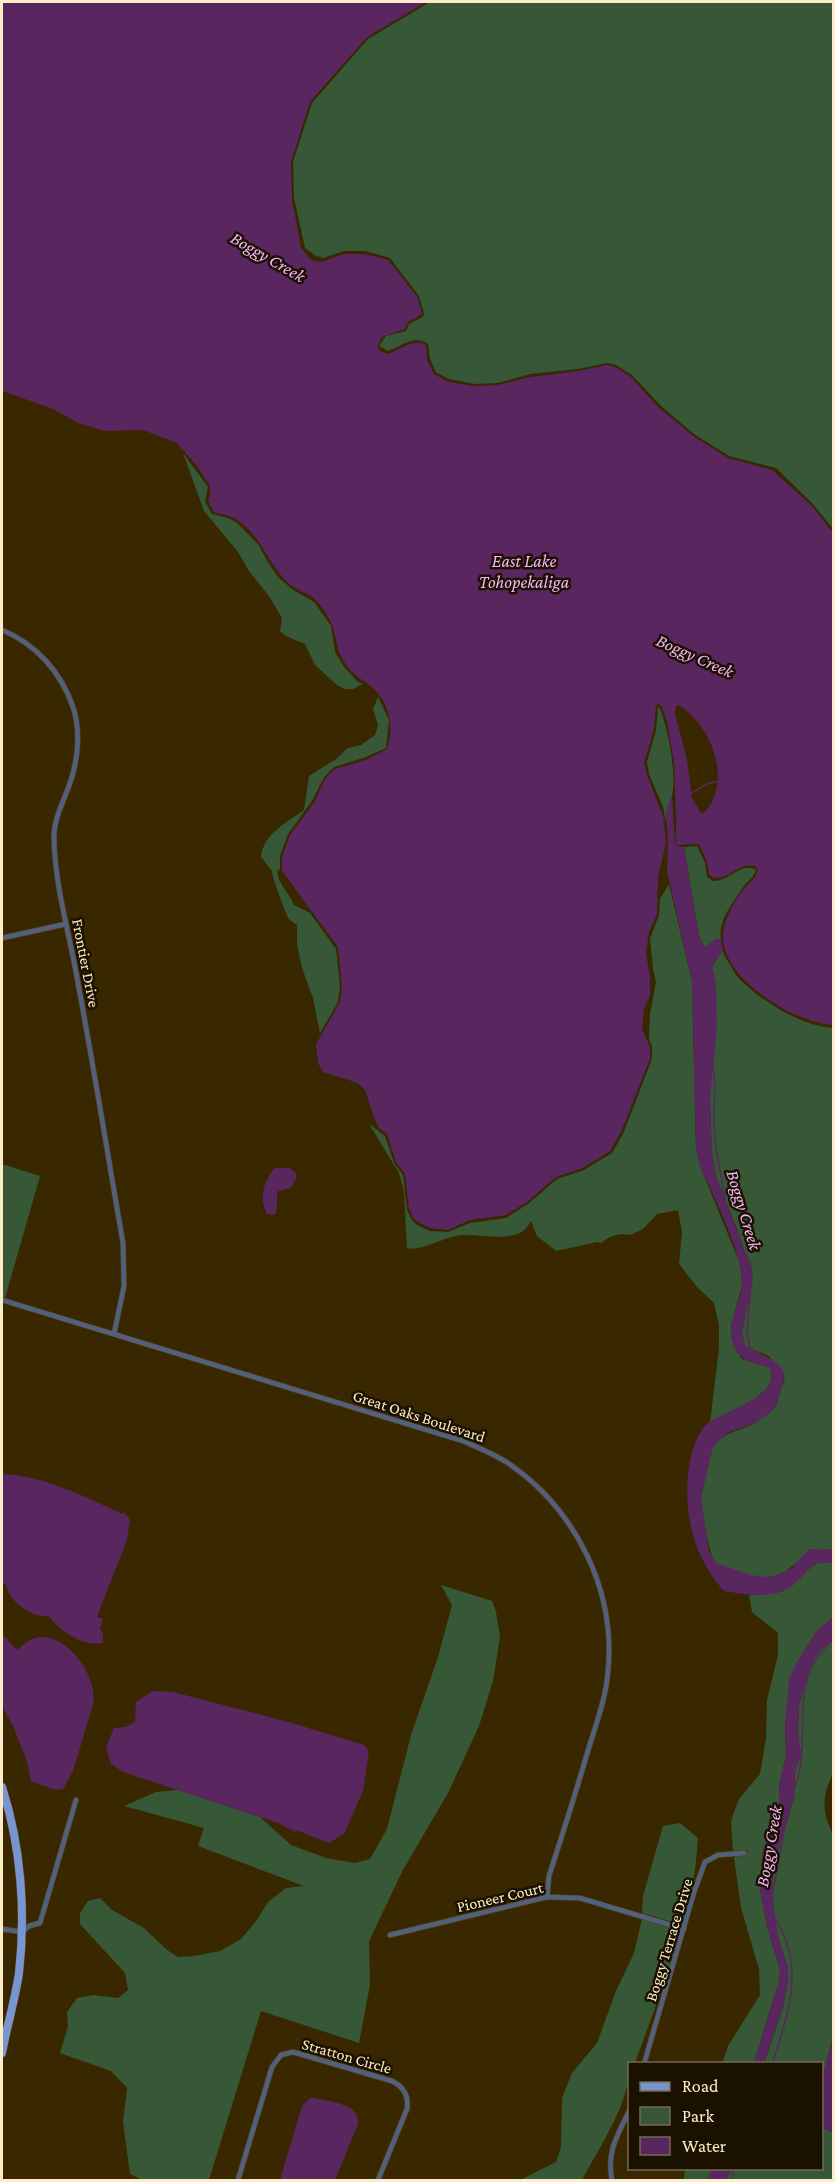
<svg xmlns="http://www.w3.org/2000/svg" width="835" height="2182" font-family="'Crimson Pro',serif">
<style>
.green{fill:#365836}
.water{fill:#5a265f;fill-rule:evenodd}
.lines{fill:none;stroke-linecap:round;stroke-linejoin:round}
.stream{stroke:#5a265f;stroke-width:1.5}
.street-casing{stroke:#55431c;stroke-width:6}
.primary-casing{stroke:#55431c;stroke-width:9}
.street{stroke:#52607d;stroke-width:4.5}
.primary{stroke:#7895d0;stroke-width:8}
.labels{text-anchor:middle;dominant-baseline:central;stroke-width:5;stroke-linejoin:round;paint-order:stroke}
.street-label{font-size:16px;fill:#feecc8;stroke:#1b1100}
.water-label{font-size:18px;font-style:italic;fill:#f4b6f9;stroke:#1b1100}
</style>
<rect width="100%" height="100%" fill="#392700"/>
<g class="green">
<path d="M 430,2 L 833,2 L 833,529 L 813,504 L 776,468 L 729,456 L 694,434 L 661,406 L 632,375 L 616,365 L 607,363 L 578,369 L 530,374 L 498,383 L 475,384 L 449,379 L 436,372 L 430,359 L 428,344 C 415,334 401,346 388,351 L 379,346 L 386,336 L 406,331 L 409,324 L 423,317 L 424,313 L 419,296 L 390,258 L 365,251 L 344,251 L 323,258 L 316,256 L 305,248 L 294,198 L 293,162 L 312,103 L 368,39 Z"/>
<polygon points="183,453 208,487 205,502 212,514 228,518 236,522 258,544 267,561 278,577 293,590 314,602 331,626 335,652 344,667 358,682 363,684 353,689 345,689 337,685 315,665 305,644 286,636 280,631 282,618 269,596 249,571 238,552 204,511"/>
<path d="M 378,697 L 389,720 L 386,748 L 366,757 L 334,767 L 324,777 L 312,801 L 288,834 L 280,856 L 280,869 L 277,871 C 278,885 290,893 294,905 L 310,913 L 336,949 L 340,986 L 338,1002 L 320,1033 L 313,998 L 302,968 L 297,944 L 297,925 C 294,923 291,921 289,919 C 285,912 272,877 272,871 L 261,857 C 264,833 286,823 304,810 L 309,776 L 336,759 L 348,748 L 361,745 L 375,735 L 378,725 L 373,709 Z"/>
<path d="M 658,707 L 659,707 C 668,725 677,777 672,796 C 669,805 666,812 666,823 L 663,807 L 649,774 L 647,762 L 656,730 Z"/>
<path d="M 697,846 L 705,863 L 707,877 L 713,881 C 729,882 741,861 756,870 C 753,879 746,882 741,890 C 732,904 718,921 721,939 L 716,939 L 704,948 L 699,935 L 684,847 Z"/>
<path d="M 669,884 L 692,982 L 696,1149 L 700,1166 L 741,1266 L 742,1285 L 731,1326 L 734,1347 L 742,1359 L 769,1367 C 784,1396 724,1411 710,1423 L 719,1348 L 719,1325 L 714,1303 L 697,1287 L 679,1264 L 682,1232 L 678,1210 L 657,1214 L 643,1229 L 630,1235 C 621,1233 609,1235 602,1243 L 597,1242 L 556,1251 L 537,1236 L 531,1221 C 528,1226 524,1232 518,1234 C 499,1240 481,1234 462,1235 C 445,1236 421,1252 407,1248 L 404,1191 L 399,1173 L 369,1124 L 385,1136 L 394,1163 L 403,1175 L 407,1210 L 412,1220 L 417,1225 L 430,1231 L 448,1232 L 470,1223 L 506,1218 L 528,1204 L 557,1179 L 584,1170 L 612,1153 L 623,1134 L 652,1059 L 652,1046 L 649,1039 L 650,1014 L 656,982 L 653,968 L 650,939 L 659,915 L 660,899 Z"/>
<path d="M 721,951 L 723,951 C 724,957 726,958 729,963 C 732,967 733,971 736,975 C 757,999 801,1026 833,1028 L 833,1550 C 799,1545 795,1578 764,1577 C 753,1577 724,1570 715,1563 C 710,1558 700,1504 701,1496 C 702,1484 707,1457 713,1447 C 724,1430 741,1432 756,1422 C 763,1418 779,1389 785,1381 L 769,1356 L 744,1346 L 742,1332 L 753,1278 L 739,1234 L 717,1179 L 712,1154 L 710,1100 L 712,967 Z"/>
<polygon points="2,1164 40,1176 5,1298 2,1297"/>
<path d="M 820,1562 L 833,1563 L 833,1617 L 817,1631 L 796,1664 L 785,1725 L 786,1756 L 779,1786 L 779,1807 L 763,1851 L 760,1890 L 767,1926 L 780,1970 L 779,1981 L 754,2063 L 722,2064 L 728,2046 L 760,1995 L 759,1969 L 741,1908 L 734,1857 L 746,1855 L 747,1850 L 733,1851 L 731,1821 L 739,1799 L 760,1774 L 766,1738 L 767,1700 L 778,1655 L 778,1633 L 752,1612 L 749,1595 C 761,1594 777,1595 787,1589 C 800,1582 806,1567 820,1562 Z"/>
<polygon points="441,1585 492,1601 496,1612 500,1637 493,1681 479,1726 448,1793 403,1870 369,1941 370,1985 359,2043 261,2011 209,2180 142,2180 130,2174 123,2122 127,2088 111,2071 60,2053 68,2026 67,2012 77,1998 93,1995 118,1998 128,1990 125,1973 80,1924 80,1913 88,1901 100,1898 112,1910 144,1928 167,1950 178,1957 194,1956 220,1951 241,1939 257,1920 268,1902 286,1888 304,1886 198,1846 204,1828 124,1806 156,1792 179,1790 260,1817 291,1845 326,1858 355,1863 370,1859 387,1829 411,1735 438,1657 452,1605"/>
<path d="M 833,1641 L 833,1774 C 821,1796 822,1814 834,1836 L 833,2037 L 822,2080 L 822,2064 L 764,2064 L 783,2007 L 788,1980 L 788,1968 L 777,1934 L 772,1893 L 773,1867 L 794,1798 L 795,1770 L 801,1755 L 798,1733 L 799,1706 L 808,1671 L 815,1657 L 822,1648 Z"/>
<polygon points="680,1823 698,1838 695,1871 682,1925 642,1913 643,1896 663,1826"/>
<path d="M 642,1919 L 680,1931 L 670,1967 L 635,2063 L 630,2064 C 630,2103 600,2146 582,2180 L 520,2180 L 556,2162 L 561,2147 L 562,2098 L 572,2073 L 597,2043 L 616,1991 L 634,1953 Z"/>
<polygon points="822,2128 833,2132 833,2180 726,2180 731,2169 822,2168"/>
<polygon points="685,2169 711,2169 708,2180 684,2180"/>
</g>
<g class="water">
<path d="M 2,2 L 426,2 L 367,37 L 310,102 L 291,162 L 292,199 L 301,248 L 311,260 L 321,262 L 344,254 L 365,254 L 388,260 L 418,298 L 422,314 L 408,322 L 405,329 L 382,337 L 377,347 L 381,352 L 388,354 C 400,350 414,338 426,345 L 427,360 L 434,374 L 448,382 L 474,386 L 498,385 L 530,377 L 579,371 L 607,365 L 615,367 L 631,377 L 659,408 L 693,436 L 728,458 L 772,470 L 812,506 L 833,533 L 833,1025 C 794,1023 713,975 724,928 C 727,914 736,898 745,888 C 751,881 756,878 758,869 L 755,866 C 737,861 726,886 709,875 L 707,862 L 699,844 L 677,845 L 674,763 L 667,721 L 661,705 L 658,704 L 656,706 L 654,729 L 644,763 L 647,775 L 663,816 L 666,842 L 658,878 L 657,914 L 649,932 L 646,953 L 650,978 L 650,996 L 644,1009 L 642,1029 L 650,1047 L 650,1059 L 621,1132 L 610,1151 L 583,1168 L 556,1177 L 527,1202 L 506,1215 L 470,1220 L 448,1230 L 430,1228 L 418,1222 L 414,1219 L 409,1209 L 405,1174 L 396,1162 L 387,1134 L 379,1128 L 375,1120 L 365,1090 L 358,1083 L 323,1072 L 318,1063 L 316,1044 L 340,1002 L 342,986 L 338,947 L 282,871 L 282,857 L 290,835 L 314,803 L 325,779 L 335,769 L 366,760 L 387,749 C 395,726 389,699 368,684 C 359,678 351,673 345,663 C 334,649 338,632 328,617 C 324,609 318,601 311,596 C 303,591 294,589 287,582 C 266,561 260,532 232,517 C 226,514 220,515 214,512 L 208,501 L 210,495 L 210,486 L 197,466 L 177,443 L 143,430 L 105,431 L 78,423 L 53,409 L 2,391 ZM 679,705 C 711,725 733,780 705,812 L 701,813 L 692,798 L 687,759 L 675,714 L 676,706 Z"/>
<path d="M 672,796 L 675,845 L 684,847 L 699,935 L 704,947 L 716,939 L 721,939 L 723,951 L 715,960 L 712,967 L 716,983 L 717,1028 L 710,1100 L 712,1154 L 717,1179 L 739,1234 L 753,1279 L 742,1332 L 745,1346 C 761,1355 776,1357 785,1374 L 777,1405 L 771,1412 L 757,1422 L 727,1433 L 713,1447 L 701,1498 L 709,1552 L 716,1563 L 751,1575 L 766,1577 L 781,1574 L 792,1568 L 809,1549 L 833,1550 L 833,1563 L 816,1563 C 806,1571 798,1583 787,1589 C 769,1599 742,1594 724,1591 C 714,1580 705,1566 699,1552 C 684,1519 681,1457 704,1427 C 717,1411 786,1398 769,1367 C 755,1364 742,1362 735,1348 C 723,1326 742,1304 742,1282 C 742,1252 713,1195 700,1166 L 696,1149 L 692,982 L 667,871 L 668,842 L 666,811 Z"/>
<path d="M 275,1168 L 290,1168 L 296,1173 L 297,1177 L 291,1188 L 278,1191 C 275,1199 279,1207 275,1215 L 267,1214 C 259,1198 263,1181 275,1168 Z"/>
<path d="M 2,1474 C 45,1476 84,1496 122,1514 L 124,1512 L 130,1520 L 127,1540 L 97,1617 L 103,1619 L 100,1628 L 103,1635 L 103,1643 C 84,1647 59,1631 49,1616 C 31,1618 10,1602 6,1585 L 2,1583 Z"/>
<polygon points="833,1617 833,1641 822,1648 815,1657 808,1671 799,1706 798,1733 801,1755 795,1770 794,1798 773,1867 772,1892 777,1934 788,1968 788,1980 783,2007 764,2063 754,2063 779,1981 780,1970 767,1926 760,1890 763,1851 779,1807 779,1786 786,1756 785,1725 789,1679 796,1664 817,1631"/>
<path d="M 2,1634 L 17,1650 C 25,1644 31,1637 41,1637 C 71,1637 98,1678 93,1705 L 73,1771 L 63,1789 L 56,1790 L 31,1781 L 27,1762 L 14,1728 L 2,1706 Z"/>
<polygon points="153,1691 173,1692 292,1723 364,1745 369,1751 363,1791 344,1834 329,1843 296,1830 295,1832 278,1823 123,1772 111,1764 106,1747 114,1728 125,1727 135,1722 136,1702"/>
<polygon points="833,2037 834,2132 833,2132 822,2128 822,2080"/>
<path d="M 310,2098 L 315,2098 C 330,2102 360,2103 358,2124 L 335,2180 L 280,2180 L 302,2106 Z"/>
<polygon points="711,2169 711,2168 731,2169 726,2180 708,2180"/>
</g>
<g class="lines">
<g class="stream">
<polyline points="690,794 707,784 719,781"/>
<polyline points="676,848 677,817"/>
<path d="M 713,1067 C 717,1086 713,1105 714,1124 C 715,1150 721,1174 725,1199"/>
<polyline points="746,1254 750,1262 752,1275"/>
<polyline points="750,1349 747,1331 751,1286"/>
<path d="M 793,1792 C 797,1782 800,1772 801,1760 C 805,1729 798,1697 812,1666 C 816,1658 823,1651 829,1643"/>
<polyline points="772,1898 785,1826"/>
<path d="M 772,2064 C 785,2025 800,1984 787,1943 C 784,1934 778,1926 775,1917"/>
<polyline points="730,2180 734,2168"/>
</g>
<g class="street-casing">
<g id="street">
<path d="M 2,630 C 36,644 61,672 73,707 C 81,731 78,760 70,783 C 64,801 53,820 54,839 C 55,887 70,936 78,983 C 94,1069 108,1156 123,1243 L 124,1286 L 114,1334"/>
<polyline points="2,938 66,924"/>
<path d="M 2,1300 L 463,1441 C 479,1448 494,1454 508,1463 C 575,1509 616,1589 608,1671 C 606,1699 595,1727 587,1754 C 575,1795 562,1836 549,1876 L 547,1897"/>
<polyline points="2,1929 22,1932 29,1926 40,1923 76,1800"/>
<polyline points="390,1935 547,1897 580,1898 684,1929"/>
<polyline points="644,2064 694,1892 705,1862 718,1855 744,1853"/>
<path d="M 238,2180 L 272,2067 L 281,2055 L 293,2052 L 392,2081 C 404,2087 409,2096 407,2109 L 378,2180"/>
<path d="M 612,2180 C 606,2151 618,2135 630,2109"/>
</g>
</g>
<g class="primary-casing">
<path id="primary" d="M 2,1787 C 21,1846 26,1912 19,1973 C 15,2000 7,2026 2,2053"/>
</g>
<use href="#street" class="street"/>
<use href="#primary" class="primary"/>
</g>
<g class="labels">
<g class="street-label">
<text transform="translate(86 963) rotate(79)">Frontier Drive</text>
<text transform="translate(419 1416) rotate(18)">Great Oaks Boulevard</text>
<text transform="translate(500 1897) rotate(-13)">Pioneer Court</text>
<text transform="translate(669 1940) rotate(-73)">Boggy Terrace Drive</text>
<text transform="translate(347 2056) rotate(16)">Stratton Circle</text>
</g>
<g class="water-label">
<text transform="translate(268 257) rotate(30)">Boggy Creek</text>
<text x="524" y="561">East Lake<tspan x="524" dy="21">Tohopekaliga</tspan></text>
<text transform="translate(695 656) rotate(24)">Boggy Creek</text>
<text transform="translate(744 1210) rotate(73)">Boggy Creek</text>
<text transform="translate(769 1846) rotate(-80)">Boggy Creek</text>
</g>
</g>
<rect width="835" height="2182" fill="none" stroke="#feecc8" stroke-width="6"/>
<rect x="628" y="2062" width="195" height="108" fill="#1b1100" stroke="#766950" stroke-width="1.5"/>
<rect x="640" y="2082" width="30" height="9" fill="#7895d0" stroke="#766950" stroke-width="1.5"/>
<text x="682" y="2092" font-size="18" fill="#feecc8">Road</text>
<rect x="640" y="2107" width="30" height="18" fill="#365836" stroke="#766950" stroke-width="1.5"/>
<text x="682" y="2122" font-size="18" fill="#feecc8">Park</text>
<rect x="640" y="2137" width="30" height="18" fill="#5a265f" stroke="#766950" stroke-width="1.5"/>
<text x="682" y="2152" font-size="18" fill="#feecc8">Water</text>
</svg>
